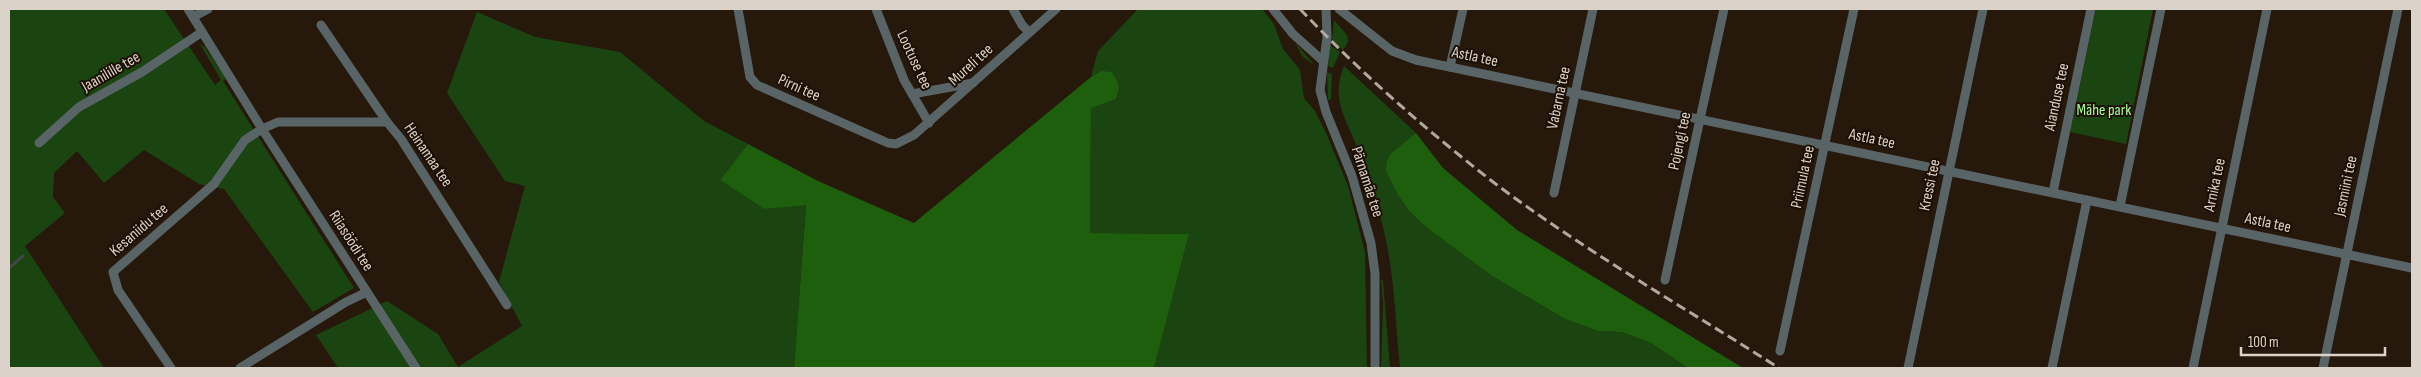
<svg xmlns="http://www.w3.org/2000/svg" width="2421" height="377" font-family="'Sofia Sans Condensed',sans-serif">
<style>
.green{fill:#1a4510}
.forest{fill:#1e5f0d}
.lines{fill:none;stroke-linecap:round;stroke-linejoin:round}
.stream{stroke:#424646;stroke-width:3}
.minor{stroke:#596467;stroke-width:9}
.rail{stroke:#b3a89e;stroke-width:3;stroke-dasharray:10 5;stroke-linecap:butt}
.labels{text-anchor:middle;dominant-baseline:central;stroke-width:4;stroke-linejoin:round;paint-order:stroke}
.street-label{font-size:16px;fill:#dbd2c9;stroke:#1c0f03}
.park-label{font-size:16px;fill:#a7fc95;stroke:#1c0f03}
</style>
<rect width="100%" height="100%" fill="#26180a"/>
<g class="green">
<polygon points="9,9 164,9 215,85 221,80 200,44 205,47 226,79 223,81 354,288 313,312 224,189 199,184 144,150 104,183 77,151 54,173 53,197 65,213 25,246 104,368 9,368"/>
<polygon points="1138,9 1262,9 1274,24 1283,49 1300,70 1304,98 1315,111 1327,135 1348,186 1365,252 1367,368 1154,368 1189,234 1090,233 1091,107 1116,99 1119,93 1101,71 1091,77 1098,51"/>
<polygon points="2096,9 2153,9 2126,144 2070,132"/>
<polygon points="477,12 535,37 620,52 704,121 748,144 720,180 764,209 806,204 794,368 338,368 316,335 387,301 438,334 458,367 522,326 499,282 525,186 505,181 447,93"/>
<polygon points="1334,20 1347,35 1348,42 1343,50 1332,40"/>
<polygon points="1295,42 1315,66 1302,56"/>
<polygon points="1330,45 1340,52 1333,68 1328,66"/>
<path d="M 1344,66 L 1416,133 L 1391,153 L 1386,171 L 1410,212 L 1426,227 L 1492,276 L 1565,319 L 1598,331 L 1622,332 L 1651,343 L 1688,368 L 1400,368 C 1396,329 1395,289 1388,251 C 1382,218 1372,187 1361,156 C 1349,124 1329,100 1344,66 Z"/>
<polygon points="1327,72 1332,74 1331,99 1328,100"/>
<polygon points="1381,280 1383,280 1390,368 1381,368 1383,304"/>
</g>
<g class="forest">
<path d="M 1101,71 L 1111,72 C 1118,80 1121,88 1116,99 L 1091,108 L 1090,233 L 1189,234 L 1154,368 L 794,368 L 806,205 L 764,209 L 720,180 L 748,144 L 818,181 L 914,223 L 1091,77 Z"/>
<polygon points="1416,133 1443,168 1517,230 1743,368 1688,368 1651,343 1622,332 1598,331 1565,319 1492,276 1426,227 1410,212 1397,193 1386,171 1387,162 1391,153"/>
</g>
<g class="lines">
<polyline class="stream" points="9,268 23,256"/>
<g class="minor">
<polyline points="188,9 262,129 416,368"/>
<polyline points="738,9 750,77 757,85 888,143 896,144 914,135 1056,9"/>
<polyline points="876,9 904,80 929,123"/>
<polyline points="1013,9 1022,25 1029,32"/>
<polyline points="1273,9 1293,34 1323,61"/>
<polyline points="1326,9 1327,37 1320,90 1326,112 1352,176 1371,243 1375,274 1375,368"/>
<polyline points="1339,9 1392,51 1416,60 2412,268"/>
<polyline points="193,17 208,9"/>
<polyline points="321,25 387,122 401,139 507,305"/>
<polyline points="1450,67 1463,9"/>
<polyline points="912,94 973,83"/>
<polyline points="39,143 79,107 142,72 202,32"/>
<polyline points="2053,192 2091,9"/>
<polyline points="1554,193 1593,9"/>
<polyline points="2120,206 2161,9"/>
<polyline points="1665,280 1724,9"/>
<polyline points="1780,351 1854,9"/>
<polyline points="171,368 118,290 113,272 214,184 245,140 262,129 278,122 387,122"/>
<polyline points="240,368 346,302 367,292"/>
<polyline points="1908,368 1983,9"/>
<polyline points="2052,368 2087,200"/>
<polyline points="2193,368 2267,9"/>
<polyline points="2323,368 2398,9"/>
</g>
<path class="rail" d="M 1300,9 C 1361,73 1427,131 1497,185 C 1587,252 1685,308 1779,368"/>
</g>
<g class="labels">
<g class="street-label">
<text transform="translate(1475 57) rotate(12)">Astla tee</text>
<text transform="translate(914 60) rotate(65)">Lootuse tee</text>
<text transform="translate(971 65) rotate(-42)">Mureli tee</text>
<text transform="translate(111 72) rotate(-30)">Jaanilille tee</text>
<text transform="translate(799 88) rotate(24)">Pirni tee</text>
<text transform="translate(2057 97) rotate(-78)">Aianduse tee</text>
<text transform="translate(1559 98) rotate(-78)">Vabarna tee</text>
<text transform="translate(1872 139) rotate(12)">Astla tee</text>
<text transform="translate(1680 141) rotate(-78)">Pojengi tee</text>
<text transform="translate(428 155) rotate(56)">Heinamaa tee</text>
<text transform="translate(1803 177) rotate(-78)">Priimula tee</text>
<text transform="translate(1367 182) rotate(72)">Pärnamäe tee</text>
<text transform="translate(1930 185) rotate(-78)">Kressi tee</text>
<text transform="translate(2215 185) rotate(-78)">Arnika tee</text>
<text transform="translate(2346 186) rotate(-78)">Jasmiini tee</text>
<text transform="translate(2268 223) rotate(12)">Astla tee</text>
<text transform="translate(139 230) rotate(-41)">Kesaniidu tee</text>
<text transform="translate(351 241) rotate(57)">Riiasöödi tee</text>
</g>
<g class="park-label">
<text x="2104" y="110">Mähe park</text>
</g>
</g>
<rect width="2421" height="377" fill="none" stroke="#dbd2c9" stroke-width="20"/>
<path d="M2241 347v8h144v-8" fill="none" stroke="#dbd2c9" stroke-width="2.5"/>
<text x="2248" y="347" font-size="15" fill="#dbd2c9" stroke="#1c0f03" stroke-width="4" paint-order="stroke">100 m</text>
</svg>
